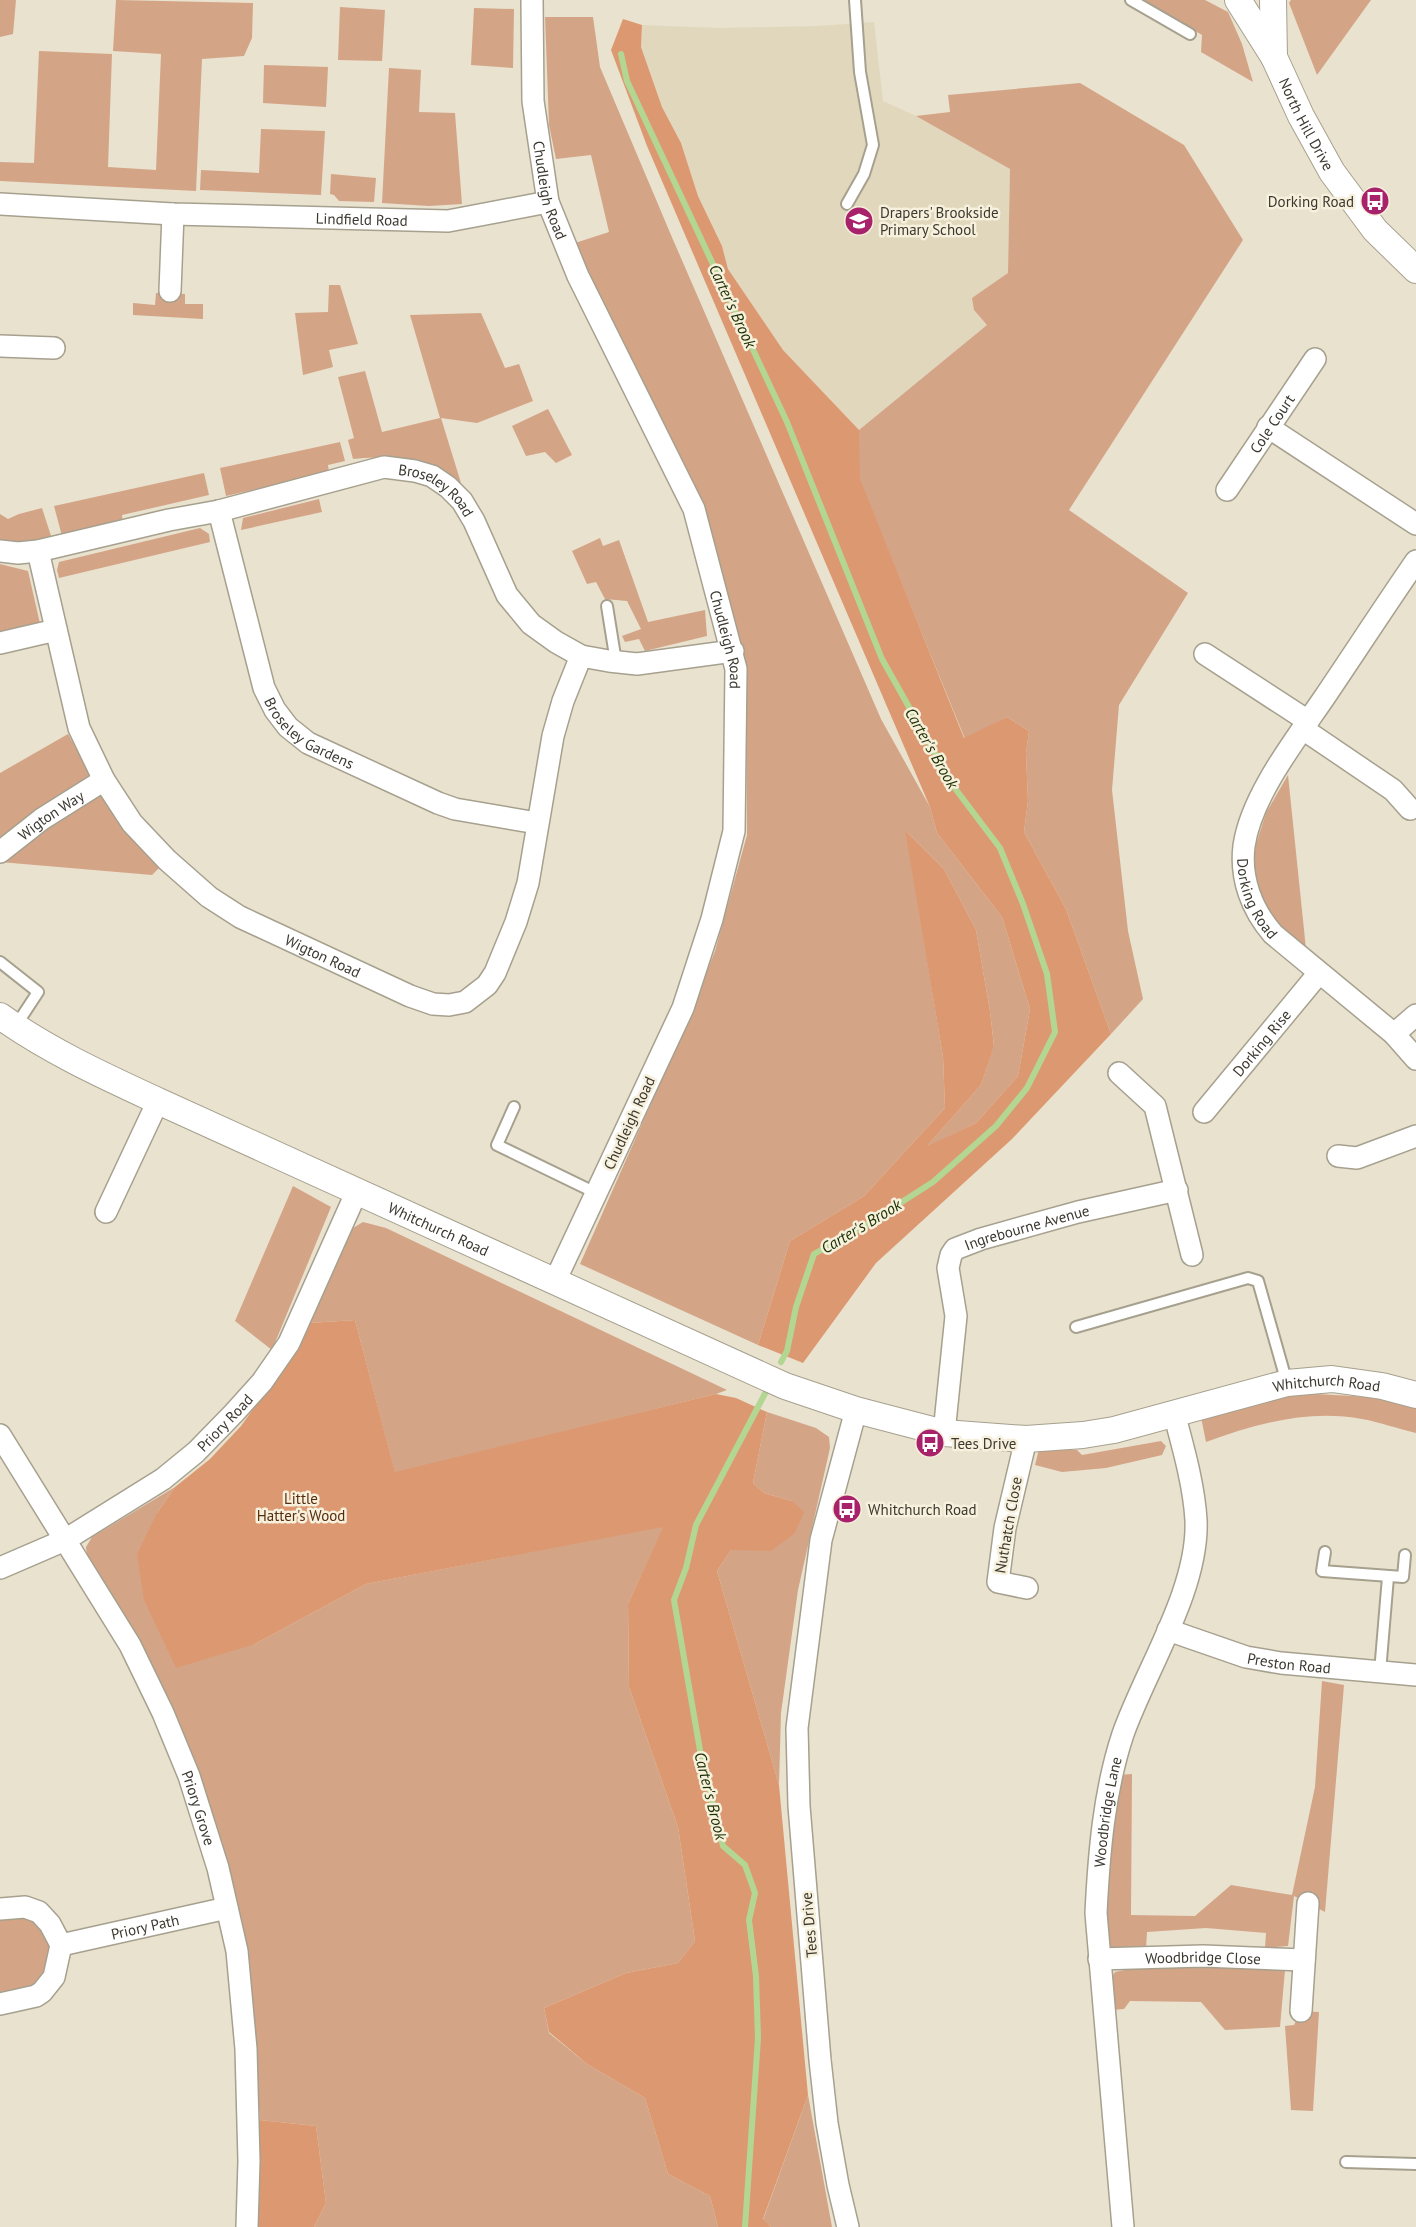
<svg xmlns="http://www.w3.org/2000/svg" width="1416" height="2227" font-family="'PT Sans',sans-serif">
<style>
.built{fill:#e0d7bd}
.green{fill:#d4a487}
.forest{fill:#dc9971}
.lines{fill:none;stroke-linecap:round;stroke-linejoin:round}
.stream{stroke:#b3d793;stroke-width:6}
.service-casing{stroke:#a6a08e;stroke-width:14}
.minor-casing{stroke:#a6a08e;stroke-width:24}
.tertiary-casing{stroke:#a6a08e;stroke-width:28}
.service{stroke:#fff;stroke-width:10}
.minor{stroke:#fff;stroke-width:21}
.tertiary{stroke:#fff;stroke-width:26}
.labels{text-anchor:middle;dominant-baseline:central;stroke-width:5;stroke-linejoin:round;paint-order:stroke}
.street-label{font-size:15px;fill:#3b3830;stroke:#f6f0dc}
.poi-label{font-size:15px;fill:#3b3830;stroke:#f6f0dc;text-anchor:start}
.park-label{font-size:15px;fill:#572c0d;stroke:#f6f0dc}
.water-label{font-size:16px;font-style:italic;fill:#1b3000;stroke:#f6f0dc}
</style>
<rect width="100%" height="100%" fill="#e9e2cf"/>
<polygon class="built" points="874,22 883,101 916,116 1010,169 1008,273 974,310 987,325 859,430 783,350 728,269 722,246 698,196 681,143 662,107 641,47 642,25 720,28 818,26"/>
<g class="green">
<polygon points="0,0 16,0 13,34 0,37"/>
<polygon points="116,0 253,3 252,38 244,56 202,59 196,191 0,181 0,162 34,163 39,51 112,54 108,167 156,170 161,54 113,51"/>
<polygon points="1144,0 1205,0 1228,12 1242,44 1253,82 1201,52 1202,35"/>
<polygon points="1291,0 1371,0 1317,75 1289,3"/>
<polygon points="340,7 385,10 382,61 338,60"/>
<polygon points="474,8 514,9 513,68 471,65"/>
<polygon points="545,17 593,17 600,67 671,235 881,719 930,807 937,833 1002,917 1030,1009 1018,1076 976,1123 926,1147 981,1085 994,1045 990,1011 976,930 944,869 906,831 943,1057 945,1108 864,1196 790,1241 758,1345 580,1264 679,1040 715,951 747,835 746,667 701,499 600,302 575,243 609,232 591,155 556,159 549,125"/>
<polygon points="264,65 328,67 326,107 263,103"/>
<polygon points="389,68 421,70 419,112 455,113 462,204 429,206 382,203"/>
<polygon points="1080,83 1184,145 1243,240 1069,510 1188,593 1119,705 1112,790 1128,931 1143,999 1111,1034 1066,909 1024,832 1028,801 1026,753 1029,731 1007,717 965,739 859,479 859,430 987,325 974,310 972,298 1008,273 1010,169 916,116 950,112 948,95"/>
<polygon points="261,129 325,131 321,195 200,190 201,170 259,173"/>
<polygon points="331,174 376,178 374,202 339,201 334,195 330,194"/>
<polygon points="329,285 340,285 358,344 329,350 333,367 303,375 295,313 328,312"/>
<polygon points="156,293 185,294 185,304 203,304 203,319 133,315 133,303 155,305"/>
<path d="M 481,313 L 505,368 L 519,364 L 533,401 L 477,423 L 441,418 L 461,483 C 424,461 396,455 353,459 L 348,440 L 354,438 L 338,377 L 365,371 L 382,432 L 440,418 L 410,315 Z"/>
<polygon points="548,409 572,455 556,463 545,452 526,456 512,426"/>
<polygon points="340,442 345,461 328,465 329,472 226,496 220,468"/>
<polygon points="204,473 209,495 122,515 123,524 62,536 54,506"/>
<polygon points="319,499 322,512 241,530 243,518"/>
<polygon points="42,508 52,539 28,545 0,541 0,514 8,519 19,514"/>
<polygon points="200,528 209,534 210,542 59,578 57,570 59,562"/>
<polygon points="600,538 603,546 619,540 648,622 705,610 707,636 645,651 639,639 625,642 622,636 641,629 627,601 605,599 596,582 587,584 572,551"/>
<polygon points="0,564 28,571 41,628 0,639"/>
<polygon points="68,734 104,800 162,865 152,875 0,862 0,773"/>
<polygon points="1288,775 1306,949 1283,931 1267,913 1259,892 1253,866 1256,844 1266,813"/>
<polygon points="293,1186 331,1207 272,1350 235,1321"/>
<polygon points="363,1222 386,1228 727,1390 716,1394 395,1473 355,1320 309,1323 353,1228"/>
<path d="M 1298,1393 L 1371,1397 L 1416,1408 L 1416,1433 C 1398,1429 1380,1422 1362,1419 C 1308,1409 1256,1424 1206,1442 L 1201,1417 Z"/>
<polygon points="767,1412 816,1428 829,1437 830,1448 798,1590 781,1713 779,1785 717,1571 731,1550 792,1501 764,1493 753,1483"/>
<polygon points="1161,1441 1166,1446 1162,1455 1106,1468 1062,1472 1035,1465 1039,1449 1077,1450 1082,1455"/>
<polygon points="175,1487 157,1513 255,1644 366,1584 664,1526 628,1604 629,1687 678,1827 695,1941 678,1963 626,1973 544,2008 549,2033 587,2064 645,2098 668,2174 710,2196 718,2227 314,2227 326,2203 316,2126 260,2120 252,2003 245,1939 87,1557 86,1547 92,1537"/>
<polygon points="1322,1681 1344,1685 1325,1912 1294,1896 1288,1946 1265,1948 1266,1933 1206,1928 1147,1932 1146,1949 1110,1949 1103,1934 1118,1775 1132,1774 1131,1915 1195,1916 1231,1885 1292,1895 1315,1787"/>
<polygon points="0,1909 50,1924 54,1977 0,2004"/>
<polygon points="1203,1963 1285,1970 1280,2027 1225,2030 1201,2002 1130,2001 1124,2009 1111,2010 1109,1981 1115,1972 1129,1969"/>
<polygon points="1301,2011 1319,2012 1313,2111 1291,2110 1285,2026 1294,2025"/>
<polygon points="808,2095 832,2227 771,2227 763,2220"/>
</g>
<g class="forest">
<polygon points="623,19 642,25 641,47 662,107 681,143 698,196 722,246 728,269 783,350 859,430 860,479 964,738 1007,717 1029,731 1026,753 1028,801 1024,832 1066,909 1111,1034 1012,1139 876,1263 803,1363 758,1345 790,1241 864,1196 945,1108 943,1057 905,830 944,869 976,930 990,1011 994,1046 981,1085 927,1146 976,1123 1018,1076 1030,1009 1002,917 937,833 930,807 647,146 611,50"/>
<polygon points="355,1320 395,1472 716,1394 736,1398 767,1412 753,1483 764,1493 792,1501 804,1512 795,1533 771,1551 731,1550 717,1571 779,1785 808,2095 763,2219 771,2227 718,2227 710,2196 668,2174 645,2098 587,2064 549,2032 544,2008 626,1973 678,1963 695,1941 678,1827 629,1687 628,1604 663,1527 366,1584 255,1644 176,1668 144,1600 137,1554 157,1513 175,1487 210,1459 241,1426 294,1352 309,1323"/>
<polygon points="260,2120 316,2126 326,2203 314,2227 258,2227"/>
</g>
<g class="lines">
<g class="stream">
<polyline points="621,54 627,81 787,422 882,659 954,787 1000,848 1023,904 1047,974 1055,1032 1027,1088 996,1126 933,1182 866,1225 814,1254 796,1307 787,1351 781,1362"/>
<polyline points="745,2227 758,2038 756,1976 749,1920 755,1893 745,1865 723,1846 701,1756 674,1600 686,1568 696,1525 769,1386"/>
</g>
<g class="service-casing">
<g id="service">
<polyline points="1131,0 1190,34"/>
<polyline points="847,204 864,174 873,145 860,72 855,0"/>
<polyline points="607,606 616,662"/>
<polyline points="0,962 38,992 15,1027"/>
<polyline points="514,1107 497,1145 596,1193"/>
<polyline points="1076,1327 1248,1278 1258,1281 1287,1383"/>
<polyline points="1325,1552 1322,1571 1403,1577 1405,1555"/>
<polyline points="1380,1672 1388,1577"/>
<polyline points="1346,2162 1416,2164"/>
</g>
</g>
<g class="minor-casing">
<g id="minor">
<path id="s1" d="M 532,0 L 533,101 L 548,202 L 578,276 L 694,509 L 736,669 L 734,831 L 712,919 L 683,1008 L 555,1281"/>
<path id="s2" d="M 0,204 L 173,214 L 448,221 L 548,202"/>
<polyline points="170,291 173,214"/>
<polyline points="0,346 54,348"/>
<polyline points="1268,427 1416,524"/>
<path id="s3" d="M 1227,490 L 1315,359"/>
<path id="s4" d="M 219,511 L 264,688 L 275,710 L 288,727 L 308,743 L 438,803 L 455,809 L 537,823"/>
<path id="s5" d="M 0,551 L 18,553 L 38,551 L 169,520 L 219,511 L 384,467 L 415,471 L 432,476 L 448,487 L 462,501 L 474,521 L 507,595 L 531,624 L 556,642 L 581,656 L 609,661 L 637,664 L 733,651"/>
<path id="s6" d="M 38,551 L 79,728 L 104,780 L 132,823 L 167,860 L 209,897 L 240,917 L 410,996 L 433,1004 L 449,1005 L 465,1002 L 487,985 L 495,973 L 516,922 L 528,883 L 553,736 L 563,701 L 581,656"/>
<path id="s7" d="M 1416,561 C 1385,606 1355,652 1324,698 C 1296,739 1251,796 1244,846 C 1240,879 1252,910 1273,934 L 1394,1034 L 1416,1059"/>
<polyline points="0,643 56,630"/>
<polyline points="1205,654 1308,721"/>
<polyline points="1303,729 1393,790 1410,809"/>
<path id="s8" d="M 0,852 L 42,819 L 104,780"/>
<polyline points="1394,1034 1416,1015"/>
<polyline points="1119,1073 1155,1106 1192,1255"/>
<path id="s9" d="M 1204,1112 L 1319,973"/>
<polyline points="1338,1156 1357,1158 1416,1136"/>
<polyline points="106,1212 158,1101"/>
<path id="s10" d="M 944,1433 L 956,1316 L 948,1268 L 951,1255 L 955,1249 L 981,1239 L 1078,1212 L 1177,1190"/>
<path id="s11" d="M 0,1435 L 130,1645 L 163,1713 L 189,1776 L 218,1868 L 237,1951 L 246,2049 L 249,2161 L 247,2227"/>
<polyline points="1026,1439 1005,1528 998,1582 1027,1588"/>
<path id="s12" d="M 0,1568 L 65,1540 L 163,1479 L 196,1452 L 234,1413 L 262,1382 L 289,1343 L 357,1191"/>
<path id="s13" d="M 1168,1630 L 1246,1657 L 1281,1663 L 1416,1675"/>
<polyline points="0,1909 25,1907 39,1912 50,1924 61,1945 54,1977 42,1992 36,1996 0,2004"/>
<path id="s14" d="M 61,1945 L 227,1908"/>
<path id="s15" d="M 1099,1959 L 1203,1956 L 1304,1960"/>
<polyline points="1301,2011 1308,1903"/>
<polyline points="848,2227 838,2185 827,2123 820,2060 799,1806 797,1728 821,1540 856,1410"/>
<path id="s16" d="M 1123,2227 L 1096,1913 C 1099,1853 1104,1791 1123,1734 C 1146,1669 1199,1589 1196,1520 C 1194,1485 1183,1447 1174,1413"/>
</g>
</g>
<g class="tertiary-casing">
<g id="tertiary">
<path id="s17" d="M 1238,0 L 1274,57 L 1301,116 L 1332,172 L 1375,230 L 1416,270"/>
<polyline points="1273,0 1274,57"/>
<path id="s18" d="M 0,1016 C 49,1051 104,1076 158,1101 L 785,1386 L 856,1410 L 944,1433 L 1026,1439 L 1083,1435 L 1114,1430 L 1287,1383 L 1332,1379 L 1382,1386 L 1416,1395"/>
</g>
</g>
<use href="#service" class="service"/>
<use href="#minor" class="minor"/>
<use href="#tertiary" class="tertiary"/>
</g>
<defs>
<g id="bus-disc" transform="scale(1.5)"><circle r="9.5" fill="#a8226b" stroke="#f6f0dc"/><path d="M-5-6H5V4H4V6H2V4H-2V6H-4V4H-5ZM-3.5-4V0h7V-4ZM-3.5 1.2v1.5H-2V1.2ZM2 1.2v1.5H3.5V1.2Z" fill="#fff"/></g>
<g id="school-disc" transform="scale(1.5)"><circle r="9.5" fill="#a8226b" stroke="#f6f0dc"/><path d="M0-5L7-2L0 1L-7-2ZM-4 1L0 2.5L4 1V4Q0 6-4 4Z" fill="#fff"/></g>
</defs>
<g fill-rule="evenodd">
<use href="#bus-disc" x="1375" y="201"/>
<use href="#school-disc" x="859" y="221"/>
<use href="#bus-disc" x="930" y="1443"/>
<use href="#bus-disc" x="847" y="1509"/>
</g>
<g class="labels">
<g class="street-label">
<text stroke="none"><textPath href="#s17" startOffset="142">North Hill Drive</textPath></text>
<text stroke="none"><textPath href="#s1" startOffset="192">Chudleigh Road</textPath></text>
<text stroke="none"><textPath href="#s2" startOffset="362">Lindfield Road</textPath></text>
<text stroke="none"><textPath href="#s3" startOffset="80">Cole Court</textPath></text>
<text stroke="none"><textPath href="#s5" startOffset="454">Broseley Road</textPath></text>
<text stroke="none"><textPath href="#s1" startOffset="678">Chudleigh Road</textPath></text>
<text stroke="none"><textPath href="#s4" startOffset="249">Broseley Gardens</textPath></text>
<text stroke="none"><textPath href="#s8" startOffset="63">Wigton Way</textPath></text>
<text stroke="none"><textPath href="#s7" startOffset="390">Dorking Road</textPath></text>
<text stroke="none"><textPath href="#s6" startOffset="526">Wigton Road</textPath></text>
<text stroke="none"><textPath href="#s9" startOffset="90">Dorking Rise</textPath></text>
<text transform="translate(629 1123) rotate(-65)">Chudleigh Road</text>
<text stroke="none"><textPath href="#s10" startOffset="262">Ingrebourne Avenue</textPath></text>
<text stroke="none"><textPath href="#s18" startOffset="488">Whitchurch Road</textPath></text>
<text stroke="none"><textPath href="#s18" startOffset="1424">Whitchurch Road</textPath></text>
<text stroke="none"><textPath href="#s12" startOffset="270">Priory Road</textPath></text>
<text transform="translate(1008 1525) rotate(-80)">Nuthatch Close</text>
<text stroke="none"><textPath href="#s13" startOffset="126">Preston Road</textPath></text>
<text stroke="none"><textPath href="#s11" startOffset="424">Priory Grove</textPath></text>
<text stroke="none"><textPath href="#s16" startOffset="417">Woodbridge Lane</textPath></text>
<text transform="translate(809 1925) rotate(-95)">Tees Drive</text>
<text stroke="none"><textPath href="#s14" startOffset="86">Priory Path</textPath></text>
<text stroke="none"><textPath href="#s15" startOffset="104">Woodbridge Close</textPath></text>
</g>
<g class="poi-label">
<text x="1354" y="201" text-anchor="end">Dorking Road</text>
<text x="880" y="212">Drapers' Brookside<tspan x="880" dy="17">Primary School</tspan></text>
<text x="951" y="1443">Tees Drive</text>
<text x="868" y="1509">Whitchurch Road</text>
</g>
<g class="park-label">
<text x="301" y="1498">Little<tspan x="301" dy="17">Hatter's Wood</tspan></text>
</g>
<g class="water-label">
<text transform="translate(733 306) rotate(65)">Carter's Brook</text>
<text transform="translate(932 748) rotate(60)">Carter's Brook</text>
<text transform="translate(861 1226) rotate(-31)">Carter's Brook</text>
<text transform="translate(711 1796) rotate(76)">Carter's Brook</text>
</g>
</g>
</svg>
